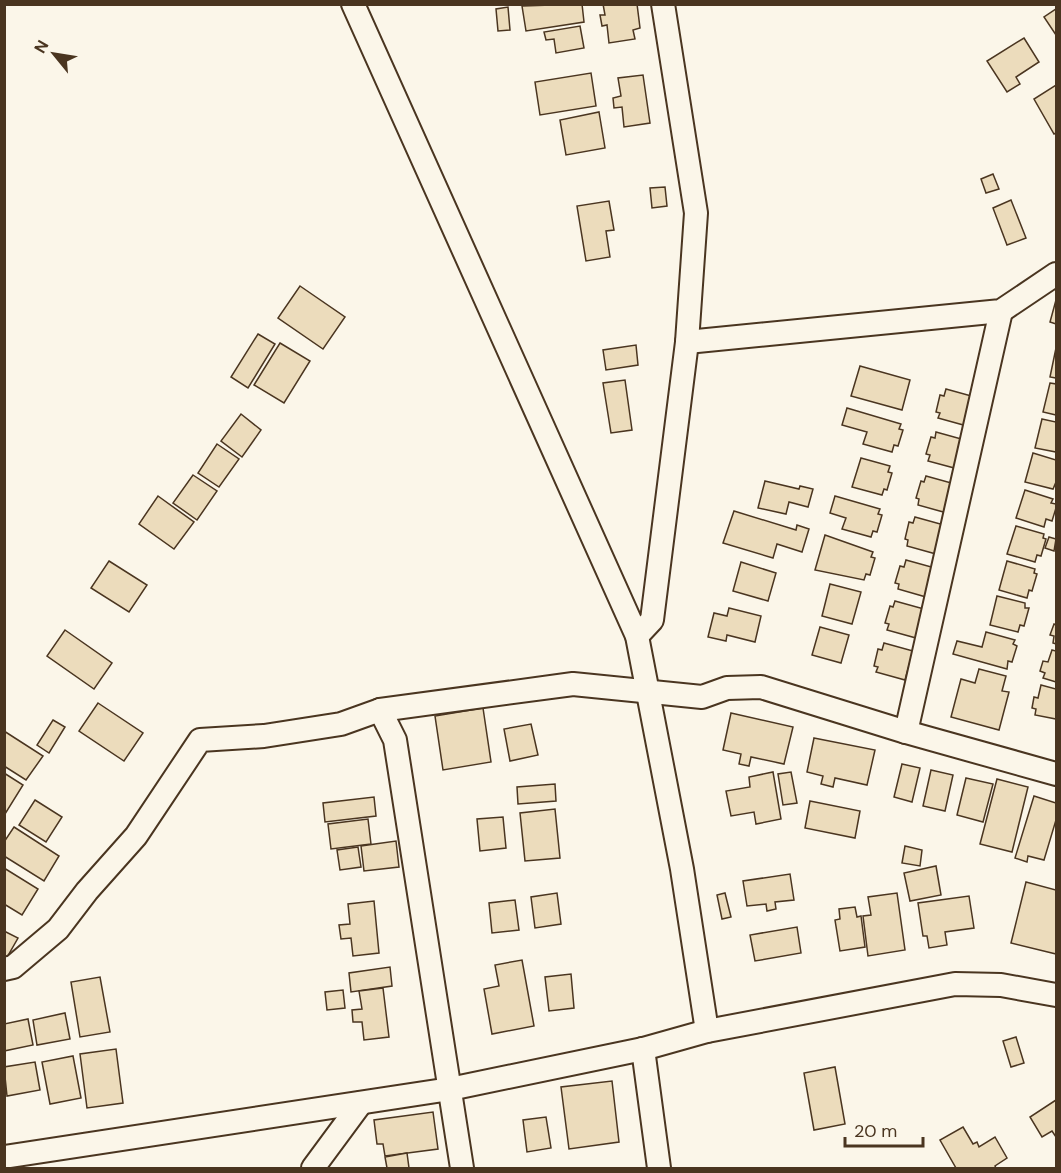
<svg xmlns="http://www.w3.org/2000/svg" width="1061" height="1173" font-family="'DM Sans',sans-serif">
<style>
.building{fill:#ecdcbc;stroke:#4a3520;stroke-width:1.5}
.lines{fill:none;stroke-linecap:round;stroke-linejoin:round}
.street-casing{stroke:#4a3520;stroke-width:26}
.street{stroke:#fbf6e9;stroke-width:22}
</style>
<rect width="100%" height="100%" fill="#fbf6e9"/>
<g class="building">
<polygon points="582,4 584,22 526,31 522,6"/>
<polygon points="603,4 637,4 640,28 633,30 635,39 609,43 607,25 602,26 600,15 605,15"/>
<polygon points="508,7 510,30 498,31 496,9"/>
<polygon points="1056,9 1056,35 1044,17"/>
<polygon points="580,26 584,48 556,53 554,39 546,40 544,32"/>
<polygon points="1024,38 1039,62 1016,77 1020,84 1007,92 987,61"/>
<polygon points="591,73 596,106 540,115 535,82"/>
<polygon points="643,75 650,123 624,127 622,107 614,108 613,98 621,96 618,78"/>
<polygon points="1056,85 1056,133 1054,134 1034,99"/>
<polygon points="599,112 605,148 566,155 560,120"/>
<polygon points="993,174 999,189 986,193 981,179"/>
<polygon points="665,187 667,206 652,208 650,188"/>
<polygon points="1011,200 1026,238 1007,245 993,208"/>
<polygon points="609,201 614,230 606,231 610,257 586,261 577,206"/>
<polygon points="300,286 345,317 323,349 278,318"/>
<polygon points="1056,300 1056,324 1050,322"/>
<polygon points="258,334 275,344 248,388 231,377"/>
<polygon points="280,343 310,361 284,403 254,385"/>
<polygon points="636,345 638,365 606,370 603,350"/>
<polygon points="1056,348 1056,378 1050,377"/>
<polygon points="860,366 910,380 902,410 851,396"/>
<polygon points="625,380 632,430 611,433 603,383"/>
<polygon points="1050,383 1056,384 1056,415 1043,412"/>
<polygon points="946,389 975,397 967,426 938,418 940,413 936,412 940,395 944,396"/>
<polygon points="847,408 901,424 899,429 903,430 898,446 894,445 892,452 863,444 867,432 842,425"/>
<polygon points="241,414 261,430 242,457 221,441"/>
<polygon points="1042,419 1056,422 1056,452 1035,448"/>
<polygon points="936,432 965,440 958,469 928,461 930,455 926,454 931,437 935,438"/>
<polygon points="217,444 239,459 219,487 198,473"/>
<polygon points="1033,453 1056,460 1056,482 1053,489 1025,482"/>
<polygon points="861,458 890,466 888,472 892,473 887,490 884,489 882,495 852,487"/>
<polygon points="193,475 217,491 197,520 173,503"/>
<polygon points="926,476 955,484 947,513 918,505 919,499 916,498 921,481 924,482"/>
<polygon points="765,481 799,489 800,486 813,489 808,507 789,502 786,514 758,508"/>
<polygon points="1025,490 1053,499 1051,503 1056,504 1056,508 1052,521 1046,519 1044,527 1016,518"/>
<polygon points="158,496 194,522 174,549 139,524"/>
<polygon points="835,496 880,509 878,514 882,515 877,532 873,531 871,537 842,529 846,518 830,513"/>
<polygon points="734,511 796,530 797,525 809,529 802,552 777,544 773,558 723,543"/>
<polygon points="915,517 944,525 936,554 907,546 908,540 905,539 909,522 913,523"/>
<polygon points="1016,526 1044,534 1043,538 1046,539 1041,556 1037,555 1035,562 1007,554"/>
<polygon points="825,535 873,552 871,557 875,558 870,575 866,574 864,580 815,570"/>
<polygon points="1049,537 1056,539 1054,551 1045,548"/>
<polygon points="906,560 935,568 926,597 898,589 899,584 895,583 900,566 904,567"/>
<polygon points="109,561 147,585 129,612 91,588"/>
<polygon points="1007,561 1035,569 1034,573 1037,574 1032,591 1029,590 1027,598 999,590"/>
<polygon points="741,562 776,573 768,601 733,591"/>
<polygon points="830,584 861,592 852,624 822,616"/>
<polygon points="997,596 1025,603 1025,608 1029,608 1024,626 1020,625 1018,632 990,625"/>
<polygon points="895,601 924,609 916,638 887,630 889,624 885,623 890,606 893,607"/>
<polygon points="729,608 761,616 755,642 727,635 726,641 708,637 714,613 727,616"/>
<polygon points="1054,624 1056,625 1056,644 1053,643 1054,636 1050,635"/>
<polygon points="820,627 849,635 841,663 812,655"/>
<polygon points="65,630 112,663 94,689 47,656"/>
<polygon points="986,632 1015,640 1013,644 1017,646 1012,662 1008,661 1007,669 953,654 957,641 982,647"/>
<polygon points="884,643 913,651 905,680 876,672 878,667 874,666 878,649 882,650"/>
<polygon points="1052,650 1056,651 1056,682 1043,678 1045,673 1040,671 1043,661 1048,662"/>
<polygon points="979,669 1006,676 1002,691 1009,692 999,730 951,717 961,679 975,683"/>
<polygon points="1041,685 1056,689 1056,719 1035,715 1036,709 1032,708 1034,697 1038,698"/>
<polygon points="98,703 143,733 124,761 79,731"/>
<polygon points="483,708 491,762 443,770 435,716"/>
<polygon points="731,713 793,727 784,764 751,757 749,766 739,764 741,754 723,750"/>
<polygon points="53,720 65,727 49,753 37,745"/>
<polygon points="531,724 538,755 510,761 504,729"/>
<polygon points="4,731 43,756 26,780 4,766"/>
<polygon points="814,738 875,750 867,785 835,778 833,787 821,784 823,776 807,772"/>
<polygon points="902,764 920,768 912,802 894,797"/>
<polygon points="931,770 953,775 945,811 923,806"/>
<polygon points="773,772 781,819 756,824 754,812 731,816 726,791 750,787 749,777"/>
<polygon points="791,772 797,803 783,805 778,774"/>
<polygon points="4,773 23,785 5,814 4,814"/>
<polygon points="966,778 993,784 983,822 957,815"/>
<polygon points="997,779 1028,787 1012,852 980,844"/>
<polygon points="555,784 556,801 518,804 517,787"/>
<polygon points="1034,796 1056,803 1056,820 1044,860 1028,856 1027,862 1015,858"/>
<polygon points="374,797 376,816 325,822 323,803"/>
<polygon points="35,800 62,817 46,842 19,825"/>
<polygon points="810,801 860,811 855,838 805,828"/>
<polygon points="555,809 560,858 525,861 520,813"/>
<polygon points="503,817 506,848 480,851 477,819"/>
<polygon points="368,819 371,844 331,849 328,824"/>
<polygon points="14,827 59,856 44,881 4,856 4,842"/>
<polygon points="396,841 399,867 364,871 361,846"/>
<polygon points="905,846 922,850 920,866 902,863"/>
<polygon points="358,847 361,867 340,870 337,850"/>
<polygon points="936,866 941,895 910,901 904,873"/>
<polygon points="4,868 38,889 22,915 4,904"/>
<polygon points="790,874 794,900 775,902 776,909 767,911 766,904 747,906 743,881"/>
<polygon points="1026,882 1056,890 1056,954 1011,943"/>
<polygon points="557,893 561,924 535,928 531,897"/>
<polygon points="725,893 731,917 722,919 717,895"/>
<polygon points="897,893 905,950 868,956 863,916 871,915 868,897"/>
<polygon points="969,896 974,928 945,932 947,945 929,948 927,936 923,936 918,903"/>
<polygon points="515,900 519,930 492,933 489,903"/>
<polygon points="374,901 379,953 353,956 351,938 341,939 339,925 350,924 348,904"/>
<polygon points="855,907 857,917 861,916 865,947 840,951 835,920 840,919 839,909"/>
<polygon points="797,927 801,953 755,961 750,935"/>
<polygon points="4,931 18,938 6,959 4,958"/>
<polygon points="522,960 534,1026 492,1034 484,989 499,986 495,965"/>
<polygon points="390,967 392,986 351,992 349,973"/>
<polygon points="571,974 574,1008 549,1011 545,977"/>
<polygon points="100,977 110,1032 80,1037 71,982"/>
<polygon points="383,988 389,1037 364,1040 362,1022 353,1022 352,1010 362,1009 359,991"/>
<polygon points="343,990 345,1008 327,1010 325,992"/>
<polygon points="65,1013 70,1039 37,1045 33,1020"/>
<polygon points="28,1019 33,1045 4,1051 4,1024"/>
<polygon points="1016,1037 1024,1063 1011,1067 1003,1041"/>
<polygon points="116,1049 123,1103 87,1108 80,1054"/>
<polygon points="73,1056 81,1098 50,1104 42,1062"/>
<polygon points="35,1062 40,1090 7,1096 4,1067"/>
<polygon points="835,1067 845,1124 814,1130 804,1073"/>
<polygon points="612,1081 619,1142 569,1149 561,1087"/>
<polygon points="1056,1100 1056,1137 1052,1131 1042,1137 1030,1117"/>
<polygon points="433,1112 438,1149 385,1156 383,1144 377,1144 374,1120"/>
<polygon points="546,1117 551,1148 527,1152 523,1120"/>
<polygon points="963,1127 973,1144 977,1142 979,1147 995,1137 1007,1158 995,1166 996,1168 956,1168 940,1140"/>
<polygon points="407,1153 409,1168 387,1168 385,1157"/>
</g>
<g class="lines">
<g class="street-casing">
<g id="street">
<polyline points="353,4 637,636 682,869 707,1031"/>
<polyline points="687,342 1001,311 1056,274"/>
<polyline points="637,636 652,620 687,342 696,213 663,4"/>
<polyline points="380,710 395,740 462,1168"/>
<polyline points="906,732 1001,311"/>
<polyline points="4,969 13,967 58,929 87,891 136,836 200,740 264,736 341,724 380,710 573,684 702,697 727,688 761,687 906,732 1056,774"/>
<polyline points="643,1049 659,1168"/>
<polyline points="4,1157 450,1089 643,1049 707,1031 955,984 1001,985 1056,995"/>
<polyline points="313,1168 361,1103"/>
</g>
</g>
<use href="#street" class="street"/>
</g>
<rect width="1061" height="1173" fill="none" stroke="#4a3520" stroke-width="12"/>
<g transform="translate(54 54) rotate(300)" stroke="#fbf6e9" stroke-width="4.5" paint-order="stroke">
<path d="M0-4.5L10 22L0 15L-10 22Z" fill="#4a3520"/>
<text y="-9" font-size="16" font-weight="bold" text-anchor="middle" fill="#4a3520">N</text>
</g>
<path d="M845 1137v9h78v-9" fill="none" stroke="#4a3520" stroke-width="3"/>
<text x="854" y="1137" font-size="18" fill="#4a3520" stroke="#fbf6e9" stroke-width="4.5" paint-order="stroke">20 m</text>
</svg>
